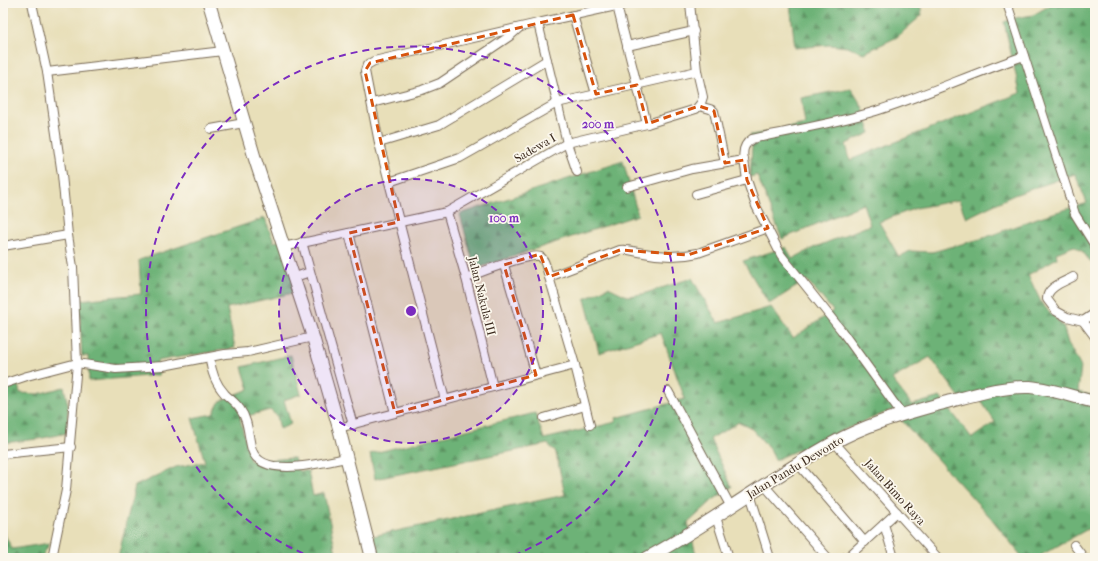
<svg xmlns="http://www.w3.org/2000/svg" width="1098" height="561" font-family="'IM FELL French Canon',serif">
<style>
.forest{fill:url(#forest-firs);stroke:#546e4a;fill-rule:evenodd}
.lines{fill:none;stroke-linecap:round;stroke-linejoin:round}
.street-casing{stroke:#786954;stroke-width:10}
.secondary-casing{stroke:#786954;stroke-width:14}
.street{stroke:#fff;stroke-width:8}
.secondary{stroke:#fff;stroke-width:12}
.marked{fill:none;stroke:#d7540e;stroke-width:3;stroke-dasharray:8 5;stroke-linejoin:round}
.ring{fill:none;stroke:#7b2cbf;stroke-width:2;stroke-dasharray:7 5}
.labels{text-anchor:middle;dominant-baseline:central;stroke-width:3.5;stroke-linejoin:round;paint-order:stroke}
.street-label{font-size:12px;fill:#3b2a1e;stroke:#fbf7ec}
.centre{fill:#7b2cbf;stroke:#fbf7ec;stroke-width:2}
.ring-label{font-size:12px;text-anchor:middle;font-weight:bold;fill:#7b2cbf;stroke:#fbf7ec;stroke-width:3.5;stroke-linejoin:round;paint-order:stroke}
</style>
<defs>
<pattern id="forest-firs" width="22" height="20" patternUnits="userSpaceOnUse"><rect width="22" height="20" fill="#6db277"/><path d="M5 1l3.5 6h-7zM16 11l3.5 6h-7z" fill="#5b9161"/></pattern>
</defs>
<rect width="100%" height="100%" fill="#fbf7ec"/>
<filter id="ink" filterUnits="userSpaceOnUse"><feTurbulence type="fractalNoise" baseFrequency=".025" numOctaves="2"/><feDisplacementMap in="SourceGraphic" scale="8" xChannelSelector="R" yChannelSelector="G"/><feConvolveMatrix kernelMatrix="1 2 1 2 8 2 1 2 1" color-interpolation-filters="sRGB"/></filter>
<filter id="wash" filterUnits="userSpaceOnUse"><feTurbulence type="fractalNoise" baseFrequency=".012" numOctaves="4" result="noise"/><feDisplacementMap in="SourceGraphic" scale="16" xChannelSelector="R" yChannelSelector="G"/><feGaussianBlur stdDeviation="0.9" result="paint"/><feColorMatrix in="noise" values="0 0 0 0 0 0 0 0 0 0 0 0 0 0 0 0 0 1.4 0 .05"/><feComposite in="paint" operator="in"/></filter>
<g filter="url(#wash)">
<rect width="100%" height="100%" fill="#e8dfb9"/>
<g class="forest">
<polygon points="790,3 920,3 922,15 897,37 864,53 847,47 830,45 795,48"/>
<path d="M 1054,3 L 1095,3 L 1095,261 L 1090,261 L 1082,251 L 1074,246 L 1056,253 L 1057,258 L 1028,275 L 1042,304 L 1063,326 L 1068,343 L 1081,367 L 1078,392 L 1095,396 L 1095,525 L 1043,554 L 1038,558 L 1023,558 L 991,518 L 892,410 L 831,435 L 775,460 L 770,449 L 750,427 L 739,422 L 710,439 L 732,487 L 713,500 L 688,523 L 697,558 L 379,558 L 373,536 L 565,495 L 556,453 L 548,444 L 375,479 L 370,454 L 535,413 L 544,439 L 616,422 L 616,418 L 685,399 L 661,333 L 599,353 L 585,299 L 608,287 L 627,296 L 643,294 L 692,278 L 718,323 L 771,307 L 793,338 L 833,311 L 807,280 L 769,304 L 743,261 L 786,247 L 792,259 L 813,248 L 870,225 L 863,204 L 782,239 L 757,175 L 750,177 L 752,147 L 750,135 L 768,132 L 805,124 L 801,98 L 851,88 L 863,108 L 870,133 L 846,144 L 850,160 L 1020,93 L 1004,22 L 1015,18 L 1033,15 ZM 1075,174 L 1087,203 L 1040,217 L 984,238 L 932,252 L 910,251 L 899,257 L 879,222 L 916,208 L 959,200 L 966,218 L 1014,195 ZM 930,357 L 963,402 L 979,398 L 995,422 L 972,438 L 940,397 L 912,405 L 892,379 Z"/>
<polygon points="623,161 638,215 475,269 460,214"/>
<polygon points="265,218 274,242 287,239 302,291 227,308 235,348 157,361 159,375 89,381 88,356 82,356 79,300 141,294 139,260"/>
<polygon points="291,355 301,394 284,400 291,424 280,429 277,416 270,410 240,418 250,461 294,458 298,471 308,471 313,496 324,493 337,558 118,558 135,486 176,467 205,462 192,418 213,414 220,401 249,389 242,367"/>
<polygon points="18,385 20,393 38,394 64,387 68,405 67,433 38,439 3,443 3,390"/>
<polygon points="3,531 12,549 50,543 41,558 3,558"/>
</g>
</g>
<g filter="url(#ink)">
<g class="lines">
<g class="street-casing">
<g id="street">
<polyline points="32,3 47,72 62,175 68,235 73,267 77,363 66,490 52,558"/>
<polyline points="1007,3 1075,214 1095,246"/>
<polyline points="617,6 647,124"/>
<polyline points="573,15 596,94"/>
<polyline points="627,46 694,31"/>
<polyline points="47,72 223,51"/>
<polyline points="372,103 422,90 440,83 510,36 519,28"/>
<polyline points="699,106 710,109 714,111 725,163"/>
<polyline points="211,129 244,123"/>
<polyline points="379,143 439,125 547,60"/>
<polyline points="744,160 747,180 756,206 781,255 841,330 902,414"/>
<polyline points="577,172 567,143 538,23 630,3"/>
<polyline points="389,182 460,158 557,103 697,71"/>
<path d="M 627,187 L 692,169 L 744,160 C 742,150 744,144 752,139 C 793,130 836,123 876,111 C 926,95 974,73 1024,56"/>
<polyline points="696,194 747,180"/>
<polyline points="447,212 466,278 493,387"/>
<polyline points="349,233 395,413"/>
<polyline points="302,242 353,425"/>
<polyline points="3,246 68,235"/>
<polyline points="283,247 447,212 567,143 647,124 696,109 701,103 703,97 697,71 690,3"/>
<polyline points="504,265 536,375"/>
<polyline points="549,277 575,365 590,425"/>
<path d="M 1073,277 C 1064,282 1047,287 1047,299 L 1056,311 L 1067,317 L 1083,321 L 1095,337"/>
<polyline points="292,278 310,272"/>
<path d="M 466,278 C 476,274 534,251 541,257 C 546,261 547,271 549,277 L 620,250 C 629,249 635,252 644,253 C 662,257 680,257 698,253 L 768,228"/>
<polyline points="1083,321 1095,313"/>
<path d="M 210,358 C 211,372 215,383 225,394 C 230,399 236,403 240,409 C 249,421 248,437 252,450 C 262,480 325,462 346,458"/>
<polyline points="3,384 27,376 77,363 116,369 163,366 225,354 248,352 313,337"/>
<polyline points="668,391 731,507"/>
<polyline points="445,400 379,143 365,71 367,65 374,61 538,23"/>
<polyline points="544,418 585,406"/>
<polyline points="339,428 575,365"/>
<polyline points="834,442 938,558"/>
<polyline points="3,454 71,447"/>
<polyline points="798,464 865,542"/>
<polyline points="764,485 828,558"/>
<polyline points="750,494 770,558"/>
<polyline points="716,517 729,558"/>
<polyline points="884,524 894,558"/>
<polyline points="1074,545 1084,558"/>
<polyline points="844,558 849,556 897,512"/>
</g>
</g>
<g class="secondary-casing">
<g id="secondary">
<polyline points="209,3 255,159 313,337 339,428 372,558"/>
<path d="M 647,558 C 712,523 769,478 833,443 C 868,423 908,413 947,402 C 974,395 1002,386 1030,387 C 1052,389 1074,397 1095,402"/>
</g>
</g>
<use href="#street" class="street"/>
<use href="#secondary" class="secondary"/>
</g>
</g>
<path class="marked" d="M 573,15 L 596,94 L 637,85 L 647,124 L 699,106 L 714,111 L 725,163 L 744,160 L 747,180 L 768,228 L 688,255 L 620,250 L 549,277 L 540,254 L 504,265 L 536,375 L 395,413 L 349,233 L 399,222 L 365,71 L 370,63 Z"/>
<circle cx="411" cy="311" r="132" fill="#7b2cbf" fill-opacity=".12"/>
<g class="ring">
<circle cx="411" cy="311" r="132"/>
<path d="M314 558A265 265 0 1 1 508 558"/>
</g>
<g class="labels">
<g class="street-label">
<text transform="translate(535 148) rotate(-30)">Sadewa I</text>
<text transform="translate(482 296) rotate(76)">Jalan Nakula III</text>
<text transform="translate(795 467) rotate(-31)">Jalan Pandu Dewonto</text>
<text transform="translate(895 492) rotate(48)">Jalan Bimo Raya</text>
</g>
</g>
<circle cx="411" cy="311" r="6" class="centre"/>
<g class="ring-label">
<text x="598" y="128">200 m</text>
<text x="504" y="222">100 m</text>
</g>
<rect width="1098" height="561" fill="none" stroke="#fbf7ec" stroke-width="16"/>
</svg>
